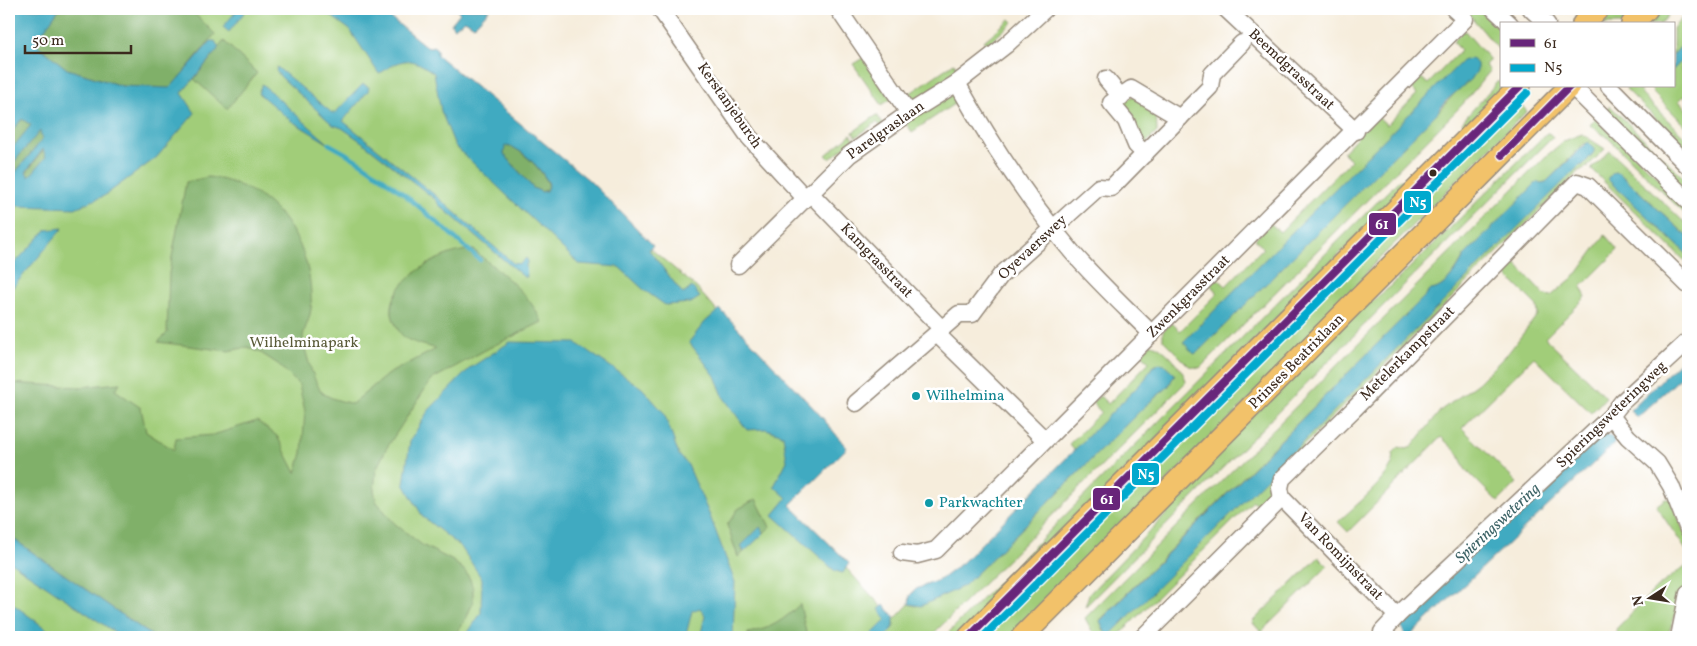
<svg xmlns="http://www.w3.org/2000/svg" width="1697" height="646" font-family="Vollkorn,serif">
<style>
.green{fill:#a1cd79;stroke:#6e7c4c;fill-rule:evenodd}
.forest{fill:#80b069;stroke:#5e6d44}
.water{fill:#41aac1;stroke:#3e6a70;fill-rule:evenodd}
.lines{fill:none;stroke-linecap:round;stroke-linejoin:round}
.stream{stroke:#41aac1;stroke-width:4.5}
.minor-casing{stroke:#988c7d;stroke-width:19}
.major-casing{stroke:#988c7d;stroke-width:24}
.minor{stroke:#fff;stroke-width:16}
.major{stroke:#f2c26a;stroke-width:21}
.bus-1-casing{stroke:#fff;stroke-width:11}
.bus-2-casing{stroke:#fff;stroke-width:11}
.bus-1{stroke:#68257a;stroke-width:8}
.bus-2{stroke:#00a9ce;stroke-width:8}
.bus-dot{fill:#3b2a1e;stroke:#fff;stroke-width:2}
.culture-dot{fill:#0f9aa8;stroke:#fff;stroke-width:2}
.labels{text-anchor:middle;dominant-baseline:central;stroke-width:5;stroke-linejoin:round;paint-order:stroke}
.street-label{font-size:15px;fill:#3b2a1e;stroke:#fff}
.park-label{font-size:15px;fill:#5a5b39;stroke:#fff}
.culture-label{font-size:15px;fill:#0d838f;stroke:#fff;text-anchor:start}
.water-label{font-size:16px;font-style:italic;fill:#3e6467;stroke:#fff}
.line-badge{stroke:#fff;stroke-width:2}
.badge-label{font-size:14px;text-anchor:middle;font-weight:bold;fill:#fff}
</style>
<rect width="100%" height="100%" fill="#fff"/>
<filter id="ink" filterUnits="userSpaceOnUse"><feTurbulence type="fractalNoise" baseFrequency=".02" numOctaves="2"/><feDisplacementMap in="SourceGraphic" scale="10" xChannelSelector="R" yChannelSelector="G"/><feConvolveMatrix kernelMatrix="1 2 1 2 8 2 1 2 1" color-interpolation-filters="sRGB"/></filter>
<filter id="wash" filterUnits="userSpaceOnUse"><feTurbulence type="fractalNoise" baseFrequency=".0096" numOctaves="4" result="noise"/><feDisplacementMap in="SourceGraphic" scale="20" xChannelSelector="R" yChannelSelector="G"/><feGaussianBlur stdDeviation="1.12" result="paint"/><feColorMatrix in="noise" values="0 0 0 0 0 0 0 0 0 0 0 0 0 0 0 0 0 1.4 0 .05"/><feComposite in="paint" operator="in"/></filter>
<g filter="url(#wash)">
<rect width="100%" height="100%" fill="#f6eddc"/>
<g class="green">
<path d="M 9,9 L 349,9 L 420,55 L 695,286 L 807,414 L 786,503 L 894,620 L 909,604 L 916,606 L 964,586 L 1144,407 L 1168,387 L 1171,383 L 1160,363 L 1152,367 L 1145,379 L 1075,451 L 1069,444 L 1101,412 L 1092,402 L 1100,396 L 1108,404 L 1149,362 L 1142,354 L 1150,344 C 1161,343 1186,372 1186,382 L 930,637 L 886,637 L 894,626 L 894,621 L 873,637 L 9,637 Z"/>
<polygon points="1472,9 1478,9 1501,30 1500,51 1468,13"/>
<polygon points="1618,9 1638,9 1624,24 1603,24"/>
<polygon points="1662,9 1673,9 1661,24 1646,24"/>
<polygon points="1688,12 1688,39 1673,55 1673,28"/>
<polygon points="1010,19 1013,22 987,45 984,41"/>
<path d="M 1465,31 L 1490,60 L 1485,65 L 1490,71 L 1462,105 L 1200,368 L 1189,366 L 1163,340 L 1163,331 L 1172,323 L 1180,331 L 1218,293 L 1210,284 L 1217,278 L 1226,286 L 1263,248 L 1255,239 L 1271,224 L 1280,232 L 1351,160 L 1343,152 L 1377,116 L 1387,125 L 1417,94 L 1409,86 L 1419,76 L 1428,84 L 1461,50 L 1453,42 L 1461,33 ZM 1467,59 L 1466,83 L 1462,85 L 1438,112 L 1198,352 L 1186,339 Z"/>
<polygon points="1688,54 1688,61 1680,69 1688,78 1688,101 1684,96 1679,101 1688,111 1688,128 1653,93 1651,86 1673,86 1673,70"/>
<polygon points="863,58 891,99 882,105 853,64"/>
<polygon points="954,63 959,71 921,97 914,100 906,96"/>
<polygon points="1498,81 1501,86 1506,89 1465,126 1462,122"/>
<polygon points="1628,86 1638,86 1642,95 1688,140 1688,151 1626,89"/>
<polygon points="952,94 960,100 912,132 906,123"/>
<polygon points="1133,96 1156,110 1157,132 1142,147 1118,106"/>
<polygon points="1517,101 1527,111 1371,267 1334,314 1011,637 982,637"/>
<polygon points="1610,106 1688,182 1688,193 1605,110"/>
<polygon points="877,115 883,124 880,126 877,122 856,137 853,132"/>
<polygon points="1595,119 1688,205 1688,217 1608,138 1592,127 1590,125"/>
<polygon points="1548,132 1553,137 1383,306 1085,607 1089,594 1175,505 1206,463 1354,315 1390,287"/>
<polygon points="851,134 854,139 830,159 826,155"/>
<path d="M 1582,134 L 1605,149 L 1588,166 L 1579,171 L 1272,477 L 1269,486 L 1270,498 L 1261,508 L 1253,501 L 1117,637 L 1098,637 L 1092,631 L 1085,618 L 1545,157 L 1564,141 ZM 1585,143 L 1594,152 L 1583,165 L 1579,166 L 1109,636 L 1103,629 L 1100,620 L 1431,290 C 1445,289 1458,268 1464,256 L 1540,183 L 1546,182 Z"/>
<polygon points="1610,151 1688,226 1688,237 1619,173 1614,172 1607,179 1688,255 1688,264 1591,169"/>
<polygon points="1400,179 1407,186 959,637 944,637"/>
<path d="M 1605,235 L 1618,250 L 1581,287 L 1586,297 L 1545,338 L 1606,397 L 1591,413 L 1534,357 L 1462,428 L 1517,483 L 1498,502 L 1465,469 L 1458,453 L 1441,437 L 1348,532 L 1338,522 C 1351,509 1400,471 1393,453 L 1399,447 L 1406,449 L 1412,447 L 1441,410 L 1478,383 L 1509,352 L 1538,314 L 1537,306 L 1500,269 L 1511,259 L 1545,295 L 1551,296 L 1576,275 Z"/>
<polygon points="1665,499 1670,499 1688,541 1688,553 1656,506"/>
<polygon points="1319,557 1328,566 1261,632 1252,622"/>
<polygon points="1688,564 1688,582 1667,637 1618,637 1616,629 1656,588"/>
</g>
<g class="forest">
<polygon points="59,9 190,9 215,34 170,89 122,86 67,69 34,43"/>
<polygon points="224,41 257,73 227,109 194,79"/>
<polygon points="22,119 32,125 9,152 9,135"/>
<polygon points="40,130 42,140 9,180 9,168"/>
<path d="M 508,145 C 521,149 547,174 549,187 L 542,192 L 533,188 L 504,154 L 504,147 Z"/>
<polygon points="44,149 47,157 30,178 26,173"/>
<path d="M 208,177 C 269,184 309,235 311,295 C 311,301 312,308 310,314 C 309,321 304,329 303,336 C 303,346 315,387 323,393 C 330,399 343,401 352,404 L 388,374 L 436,349 C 426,345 414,344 404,337 C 399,333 396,326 394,321 C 379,284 445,248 474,250 C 499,272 529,292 542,322 L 489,348 L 431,380 L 386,449 L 376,470 L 374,490 L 376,501 L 394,523 L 422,545 L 453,561 L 464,570 L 470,579 L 473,589 L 473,601 L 467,617 L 453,637 L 154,637 L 9,536 L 9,383 L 80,387 L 120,383 L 115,390 L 141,408 L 146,432 L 174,450 L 176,438 L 213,435 L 257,421 L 277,436 L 296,473 L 302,453 L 305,411 L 299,385 L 278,364 L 261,353 L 248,347 L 228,351 L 158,342 L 167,333 L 169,273 L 186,182 Z"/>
<polygon points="756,499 770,527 764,533 763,530 742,550 744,552 738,557 727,525 738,509"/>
<path d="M 800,604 L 807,637 L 748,637 L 748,633 C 771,629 784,620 800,604 Z"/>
</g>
<g class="water">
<path d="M 9,9 L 59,9 L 35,43 L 67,69 L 122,86 L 170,88 L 211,41 L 215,41 L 219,48 L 182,93 L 195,113 L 156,158 L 104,196 L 75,208 L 18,206 L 9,204 L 9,180 L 42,140 L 40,131 L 9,168 L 9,152 L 31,125 L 22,119 L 9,135 ZM 43,149 L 46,157 L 29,177 L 26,172 Z"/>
<polygon points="238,9 247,9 229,32 223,27"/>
<path d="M 322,9 L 380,9 L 428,48 L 433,46 L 437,49 L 437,55 L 590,181 L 653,245 L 649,250 L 683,294 L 692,287 L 700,297 L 691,303 L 665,305 L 644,290 L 619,267 L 579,264 L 455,146 L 441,111 L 434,73 C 410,56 404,57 379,74 L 350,30 ZM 505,146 C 521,146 542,170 549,184 L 546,191 L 542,192 L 533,188 L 504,154 Z"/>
<polygon points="456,9 490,9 474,26 465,20 454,28 451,24 460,13"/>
<polygon points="1688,39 1688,54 1673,70 1673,55"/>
<path d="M 1472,58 L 1477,64 L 1477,71 C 1469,85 1444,98 1438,112 L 1198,352 L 1194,354 L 1183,342 L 1186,339 L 1462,61 Z"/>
<polygon points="277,67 332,113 335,113 363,84 369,87 368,91 343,121 436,196 513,263 520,264 526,258 528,261 526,265 527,277 524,277 439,205 436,200 362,142 342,128 333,125 281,77 276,71"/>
<polygon points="262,84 329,144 290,120 258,93"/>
<path d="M 1588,142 L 1594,148 L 1594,152 L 1583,165 L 1579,166 L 1109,636 L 1107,636 L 1100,621 L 1431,290 C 1445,289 1459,268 1464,256 L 1538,181 L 1540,183 L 1546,182 Z"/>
<polygon points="1614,172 1619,173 1688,237 1688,255 1607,179"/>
<polygon points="63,228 9,292 9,266 11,267 46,230"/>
<polygon points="720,309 821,416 847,448 790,505 849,563 843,573 835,571 773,515 787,498 774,486 787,461 783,435 766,429 747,430 724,398 715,376 689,342 705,322"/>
<polygon points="510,342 576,343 642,388 664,413 679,455 688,465 710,516 735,582 733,637 700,637 705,616 700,608 692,611 686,635 682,637 465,637 481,613 482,579 461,547 423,517 404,484 410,441 428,411 470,368"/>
<polygon points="1688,354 1688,371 1637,418 1630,410"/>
<polygon points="1160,363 1164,364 1175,374 1168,387 1144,407 964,586 921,606 909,604 910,595 916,589 941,579 962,563 1145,379 1152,367"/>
<polygon points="1606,433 1614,439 1614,444 1411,635 1405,635 1400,623 1599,436"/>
<polygon points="760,527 764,533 744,552 741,546"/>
<polygon points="9,536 154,637 122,637 9,561"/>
<polygon points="9,601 57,637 9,637"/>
<polygon points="884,605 894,616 894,626 886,637 869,637 886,620 879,609"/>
</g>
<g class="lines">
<path class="stream" d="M 329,144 C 385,173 433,219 480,260"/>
</g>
</g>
<g filter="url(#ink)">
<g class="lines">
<g class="minor-casing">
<g id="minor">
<polyline points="660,9 749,137 805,198"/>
<polyline points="838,9 909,113"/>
<polyline points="1226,9 1356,131"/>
<polyline points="1494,9 1510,24"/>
<polyline points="1531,9 1547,24"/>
<polyline points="1106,79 1121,97"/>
<path d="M 957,83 C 990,142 1029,201 1072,252 C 1097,281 1125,307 1152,334"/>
<polyline points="1572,86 1688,201"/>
<polyline points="1609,86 1688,166"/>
<polyline points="1145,154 1136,145 1126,121 1111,103 1131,89 1180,118"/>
<polyline points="810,193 942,329"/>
<polyline points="738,265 849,155 909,113 957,83 1006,45 1045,9"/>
<polyline points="937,334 1045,440"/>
<polyline points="856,403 959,314 972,314 1001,275 1099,187 1111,188 1210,87 1212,74 1242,43"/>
<polyline points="1611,416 1628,437 1657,463 1671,486 1688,529"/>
<polyline points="1282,498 1397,616"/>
<polyline points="902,553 917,555 936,550 1465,19 1454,9"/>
<polyline points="1143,637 1282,498 1280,488 1282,479 1354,409 1577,182 1588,186 1688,285"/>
<polyline points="1388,637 1382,632 1397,616 1611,416 1622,402 1688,341"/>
<polyline points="1679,637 1688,593"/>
</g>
</g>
<g class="major-casing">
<g id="major">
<polyline points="1583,24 1598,9"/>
<polyline points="1632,24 1647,9"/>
<polyline points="969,637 1520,86"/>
<polyline points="1022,637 1570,86"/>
</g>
</g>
<use href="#minor" class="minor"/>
<use href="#major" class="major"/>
<g class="bus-1-casing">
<g id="bus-1">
<polyline points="1502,155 1570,86"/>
<polyline points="969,637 1520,86"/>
</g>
</g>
<g class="bus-2-casing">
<polyline id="bus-2" points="983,637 1527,93"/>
</g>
<use href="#bus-1" class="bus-1"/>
<use href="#bus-2" class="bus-2"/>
</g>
</g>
<circle class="bus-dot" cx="1433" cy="173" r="4.5"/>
<g class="culture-dot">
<circle cx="916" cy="396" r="5"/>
<circle cx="929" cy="503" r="5"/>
</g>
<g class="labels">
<g class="street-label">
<text transform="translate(1291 70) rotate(43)">Beemdgrasstraat</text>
<text transform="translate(729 106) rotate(55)">Kerstanjeburch</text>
<text transform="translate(886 131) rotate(-35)">Parelgraslaan</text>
<text transform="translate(1033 248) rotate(-43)">Oyevaerswey</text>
<text transform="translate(876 261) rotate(46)">Kamgrasstraat</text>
<text transform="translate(1189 297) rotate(-45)">Zwenkgrasstraat</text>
<text transform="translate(1408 354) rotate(-45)">Metelerkampstraat</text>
<text transform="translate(1297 362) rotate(-45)">Prinses Beatrixlaan</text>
<text transform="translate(1612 415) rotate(-44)">Spieringsweteringweg</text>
<text transform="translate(1340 557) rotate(46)">Van Romijnstraat</text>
</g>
<g class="park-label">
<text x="304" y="343">Wilhelminapark</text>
</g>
<g class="culture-label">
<text x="926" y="396">Wilhelmina</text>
<text x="939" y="503">Parkwachter</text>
</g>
<g class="water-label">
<text transform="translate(1498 524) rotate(-43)">Spieringswetering</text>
</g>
</g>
<g class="line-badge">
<rect x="1403" y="190" width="29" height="24" rx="5" fill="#00a9ce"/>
<rect x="1368" y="212" width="29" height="24" rx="5" fill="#68257a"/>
<rect x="1131" y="462" width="29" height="24" rx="5" fill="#00a9ce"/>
<rect x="1092" y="487" width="29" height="24" rx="5" fill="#68257a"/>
</g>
<g class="badge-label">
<text x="1418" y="207">N5</text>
<text x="1382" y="229">61</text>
<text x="1146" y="479">N5</text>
<text x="1107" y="504">61</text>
</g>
<rect width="1697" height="646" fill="none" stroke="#fff" stroke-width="30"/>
<rect x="1500" y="22" width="175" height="65" fill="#ffffff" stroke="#b1aaa5"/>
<rect x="1510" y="39" width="25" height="8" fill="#68257a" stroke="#b1aaa5"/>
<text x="1544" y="48" font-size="15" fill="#3b2a1e">61</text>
<rect x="1510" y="64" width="25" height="8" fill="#00a9ce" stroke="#b1aaa5"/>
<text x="1544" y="72" font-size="15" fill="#3b2a1e">N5</text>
<g transform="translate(1650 598) rotate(258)" stroke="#ffffff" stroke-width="4" paint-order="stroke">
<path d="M0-4L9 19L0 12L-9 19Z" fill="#3b2a1e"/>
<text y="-8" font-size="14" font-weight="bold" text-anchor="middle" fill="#3b2a1e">N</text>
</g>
<path d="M25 45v8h106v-8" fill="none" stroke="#3b2a1e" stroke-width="2.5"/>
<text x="32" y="45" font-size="15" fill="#3b2a1e" stroke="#ffffff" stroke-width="4" paint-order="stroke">50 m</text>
</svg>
